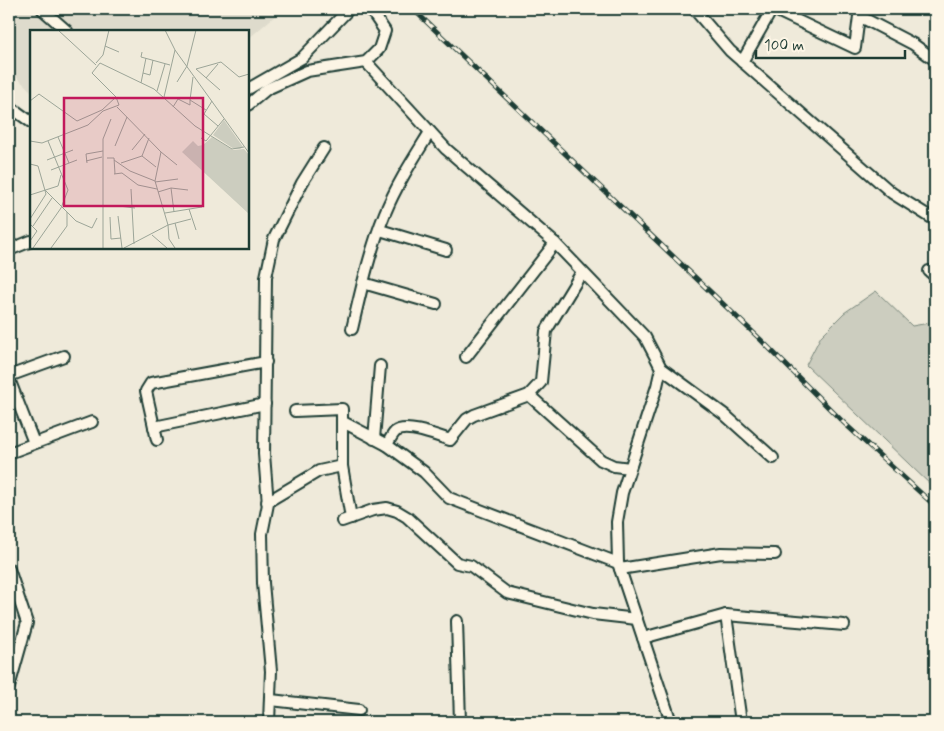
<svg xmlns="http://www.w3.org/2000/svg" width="944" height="731" font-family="Mynerve,sans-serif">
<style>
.built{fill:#dedbcc}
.green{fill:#cccdbf;stroke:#76857a}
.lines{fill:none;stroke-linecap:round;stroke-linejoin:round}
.minor-casing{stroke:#1f3d34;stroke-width:14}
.minor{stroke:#fcf5e5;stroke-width:10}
.rail-casing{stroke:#1f3d34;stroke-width:5}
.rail{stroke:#fcf5e5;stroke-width:3;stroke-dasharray:9;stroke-linecap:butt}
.inset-road{fill:none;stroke:#9ca598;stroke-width:1}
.view{fill:#c2185b;fill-opacity:0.15;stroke:#c2185b;stroke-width:2.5}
.inset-edge{fill:none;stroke:#1f3d34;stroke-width:2.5}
</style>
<rect width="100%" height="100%" fill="#efeada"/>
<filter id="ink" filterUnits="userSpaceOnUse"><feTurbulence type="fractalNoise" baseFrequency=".02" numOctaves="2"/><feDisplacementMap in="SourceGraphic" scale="10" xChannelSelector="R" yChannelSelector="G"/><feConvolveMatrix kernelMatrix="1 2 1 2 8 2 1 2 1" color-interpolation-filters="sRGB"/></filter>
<g filter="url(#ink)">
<polygon class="built" points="9,9 283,9 248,39 248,31 31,31 31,91 9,70"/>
<polygon class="green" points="876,291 912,326 935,322 935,489 806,365 821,336 844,313"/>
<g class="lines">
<g class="minor-casing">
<g id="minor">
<polyline points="42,9 67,31"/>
<polyline points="694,9 730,51 892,193 935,220"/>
<polyline points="366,62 446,149 555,243 645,337 657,360 661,368 657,386 622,493 617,522 618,563 671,722"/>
<polyline points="742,62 771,11 775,10 855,48 859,16 913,44 935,60"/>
<polyline points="248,89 302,58 349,9"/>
<polyline points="248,105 267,89 307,71 366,62 379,49 385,31 370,9"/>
<polyline points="9,106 31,122"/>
<polyline points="380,230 446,250"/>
<polyline points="9,250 31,241"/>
<polyline points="929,271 935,276"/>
<polyline points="363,283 436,304"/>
<path d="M 352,329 C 361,290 370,250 385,213 C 397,184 414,158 430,132"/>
<polyline points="466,357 555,243"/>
<polyline points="661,368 725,415 773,458"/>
<polyline points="9,376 64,356"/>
<polyline points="9,379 34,443"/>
<polyline points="529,395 601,460 614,466 630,468"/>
<polyline points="295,411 342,409 342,466 351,518"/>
<polyline points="343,422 387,445 424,472 449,498 618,563"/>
<polyline points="154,427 265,404"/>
<polyline points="374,439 380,366"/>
<polyline points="157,440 146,391 151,383 266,362"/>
<path d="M 387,445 C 389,441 392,435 395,432 C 405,423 438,436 450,440 L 467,419 L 474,415 L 529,395 L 541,382 L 546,331 L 582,272"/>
<polyline points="9,453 92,422"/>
<polyline points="267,502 319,471 342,466"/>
<polyline points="342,521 373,510 387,508 397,511 407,517 457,563 471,566 507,593 593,614 637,619"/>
<polyline points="9,569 27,623 9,687"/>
<polyline points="620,569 721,553 775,554"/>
<polyline points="726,615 741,722"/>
<polyline points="457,621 460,722"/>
<polyline points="643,638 726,615 844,625"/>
<polyline points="271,700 359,710"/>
<polyline points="269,722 271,671 263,583 262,534 268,504 264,454 266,277 274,239 302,183 324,148"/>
</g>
</g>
<use href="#minor" class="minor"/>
<g class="rail-casing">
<polyline id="rail" points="413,9 760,339 843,422 935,506"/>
</g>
<use href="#rail" class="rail"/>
</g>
</g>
<g transform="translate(30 30)">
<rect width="219" height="219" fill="#efeada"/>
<path d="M 194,90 L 213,117 L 210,119 L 204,119 L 183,105 ZM 182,107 L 203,120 L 214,119 L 219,125 L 219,184 L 152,122 L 163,111 L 168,116 L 173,115 Z" fill="#cccdbf"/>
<path class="inset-road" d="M 28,0 L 66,35M 135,0 L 145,20 L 219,123M 75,16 L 89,22M 112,22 L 111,27 L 140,35M 66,33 L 73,25 L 79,0M 157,36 L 166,0M 113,43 L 120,45 L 123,30M 176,48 L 188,34M 147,52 L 157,36M 111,53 L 116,28M 190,60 L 166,39 L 191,32 L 209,47 L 219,44M 127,61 L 135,34M 134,67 L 145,20M 160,70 L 163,47M 0,71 L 9,64 L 47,91 L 72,80 L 86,67 L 62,43 L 70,33 L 124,59 L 165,96 L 202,119 L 214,117M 182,71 L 174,84 L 188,96M 87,77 L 131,122 L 125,151 L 138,195 L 94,218M 143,77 L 148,69 L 160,75 L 160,70 L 176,80M 28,107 L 39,133M 171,108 L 176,111 L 194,89M 0,111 L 12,113 L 58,95 L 73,81 L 89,75 L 86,67M 85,116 L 97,87M 102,120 L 115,104M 131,122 L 147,135M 112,126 L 126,137M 77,128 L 84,128 L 85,144M 17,130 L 43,120M 84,130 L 100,141 L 125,151M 56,131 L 72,127M 57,133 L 56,124 L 73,121M 91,133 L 112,126 L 119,108M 0,134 L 8,136 L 16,164 L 0,189M 21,140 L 47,130M 84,144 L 92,143 L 108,155 L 127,159M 125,152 L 148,149M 141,158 L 144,182M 101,159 L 104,214M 15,160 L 46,191 L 62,198 L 67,188M 128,162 L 141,158 L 158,160M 0,165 L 28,156 L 31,145M 89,176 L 105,178M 159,179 L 166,200M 135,183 L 172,177M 88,186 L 92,218M 80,187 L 81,209 L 91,208M 145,193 L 149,209M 0,194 L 7,201 L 0,211M 138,195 L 139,209 L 145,218M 138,195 L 161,189M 3,196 L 22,168M 122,205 L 137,218M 3,218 L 31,178 L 38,160 L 18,111M 21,218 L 37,196 L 37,182M 73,218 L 73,109 L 81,89"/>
<path class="view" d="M 34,68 L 173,68 L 173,176 L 34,176 Z"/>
<rect width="219" height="219" class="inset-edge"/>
</g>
<rect width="944" height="731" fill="none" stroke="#fcf5e5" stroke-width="30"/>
<rect x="15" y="15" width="914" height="701" fill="none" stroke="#1f3d34" stroke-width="2" filter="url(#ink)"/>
<path d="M756 50v8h149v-8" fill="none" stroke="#1f3d34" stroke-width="2.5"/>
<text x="764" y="50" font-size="15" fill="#1f3d34" stroke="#fcf5e5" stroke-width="4" paint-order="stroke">100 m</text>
</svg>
